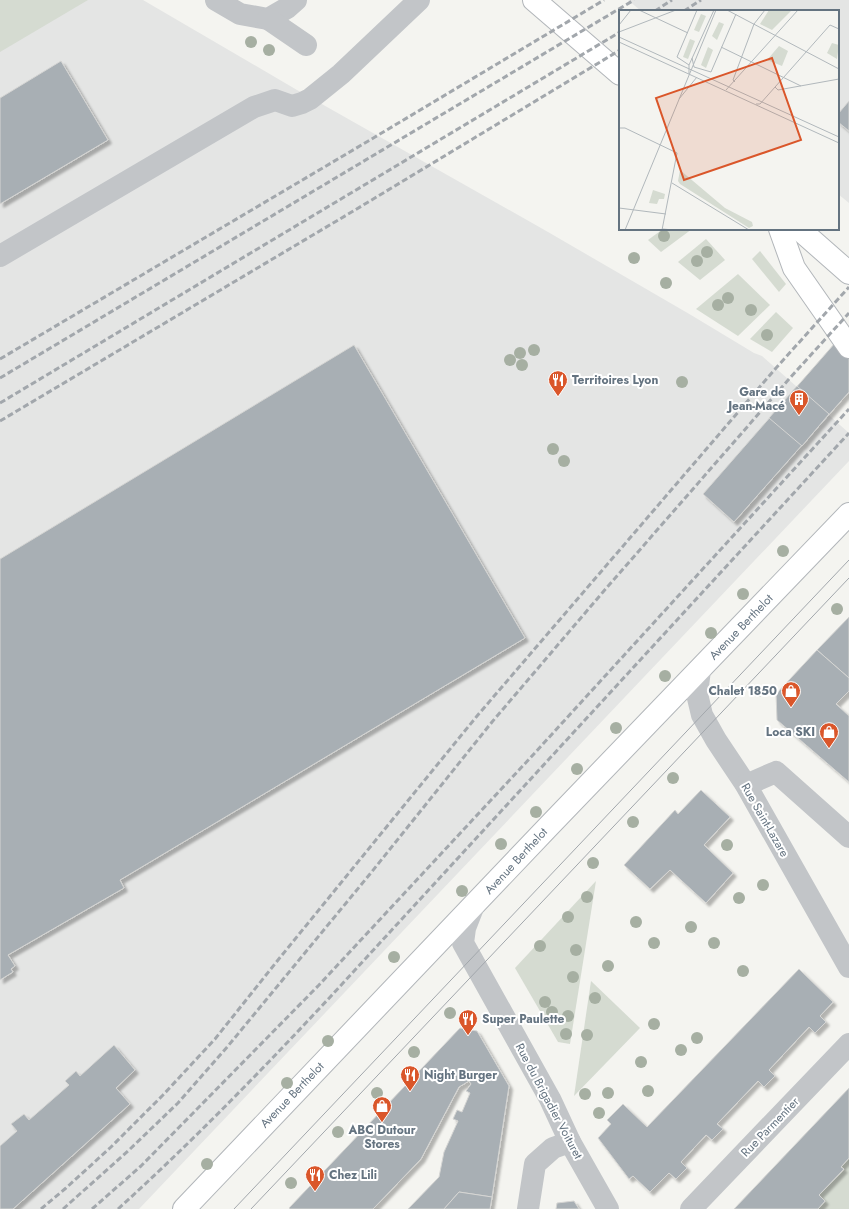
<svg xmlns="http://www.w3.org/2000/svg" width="849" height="1209" font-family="Jost,sans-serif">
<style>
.built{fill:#e4e5e4}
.green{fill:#d5dbd1}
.building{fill:#a8afb4;stroke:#d5d5d3;filter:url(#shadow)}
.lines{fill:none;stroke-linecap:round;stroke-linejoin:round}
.major-casing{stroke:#b2b6ba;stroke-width:24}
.minor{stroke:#c2c5c8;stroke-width:22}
.major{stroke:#fff;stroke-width:22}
.tram{stroke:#a2a7ac;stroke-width:1}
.rail{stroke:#a2a7ac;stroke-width:3;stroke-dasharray:6 3;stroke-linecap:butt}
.tree{fill:#a6afa2}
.labels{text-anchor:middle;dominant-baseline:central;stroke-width:4;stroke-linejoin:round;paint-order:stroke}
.poi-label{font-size:12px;font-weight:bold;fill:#647380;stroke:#fff;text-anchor:start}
.street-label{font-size:12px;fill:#647380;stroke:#fff}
.inset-road{fill:none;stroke:#b1b8bc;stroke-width:1}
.view{fill:#da562a;fill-opacity:0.15;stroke:#da562a;stroke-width:2}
.inset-edge{fill:none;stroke:#647380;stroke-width:2}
</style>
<defs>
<filter id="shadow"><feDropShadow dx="3.5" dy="3.5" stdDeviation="1" flood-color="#0004"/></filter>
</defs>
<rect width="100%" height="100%" fill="#f4f4f0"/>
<g class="built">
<polygon points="0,0 143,0 297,90 548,232 691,315 754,353 762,356 849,433 849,461 139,1209 0,1209"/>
<polygon points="628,0 849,0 849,203 838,194 838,11 641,11"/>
</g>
<g class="green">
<polygon points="0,0 88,0 0,52"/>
<polygon points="663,229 692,229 661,252 648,240"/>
<polygon points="706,239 725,260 700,280 678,262"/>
<polygon points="760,251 786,284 779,292 752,259"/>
<polygon points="738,274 770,305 738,336 696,309"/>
<polygon points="776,312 793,328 772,352 750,339"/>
<polygon points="596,881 570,1044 558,1042 515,968"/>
<polygon points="591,981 640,1028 574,1096"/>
<polygon points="849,1158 849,1209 818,1209 825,1201 819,1195 844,1170 841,1167"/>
</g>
<g class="building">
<polygon points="61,61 108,140 0,204 0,98"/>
<polygon points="849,101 849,131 838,122 838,114"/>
<polygon points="849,327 849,392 734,522 703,494"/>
<polygon points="354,345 525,638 120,880 124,888 8,955 15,966 11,969 13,972 0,980 0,559"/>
<polygon points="797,386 829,414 802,446 769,418"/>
<polygon points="849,617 849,678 817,650"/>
<polygon points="817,650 849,678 849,691 836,704 849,716 849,782 777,720 776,694"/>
<polygon points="701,790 730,817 704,845 733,873 706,903 670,870 650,889 624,865 675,810 678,814"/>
<polygon points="799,969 833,1002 820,1016 826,1022 815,1033 809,1027 769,1070 775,1076 764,1087 758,1081 717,1124 723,1129 712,1140 706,1135 681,1162 687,1168 676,1179 669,1173 650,1192 633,1176 629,1179 598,1138 611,1124 607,1120 623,1104 647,1127"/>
<polygon points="460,1028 477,1031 509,1086 492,1197 459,1192 444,1209 408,1209 439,1177 444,1152 458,1121 453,1119 457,1110 462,1112 470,1093 466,1091 471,1084 469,1081 459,1087 421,1159 373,1209 290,1209 289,1208"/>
<polygon points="114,1045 135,1070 116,1088 130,1104 13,1209 0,1209 0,1146 17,1131 11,1124 24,1114 29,1120 69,1085 65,1081 76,1071 80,1076"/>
<polygon points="849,1088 849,1158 841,1167 844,1169 819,1195 825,1201 818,1209 734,1209"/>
<polygon points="459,1192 492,1197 490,1209 444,1209"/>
<polygon points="574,1201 579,1209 556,1209 557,1203"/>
</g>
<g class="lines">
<g class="major-casing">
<g id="major">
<polyline points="534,0 620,74"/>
<polyline points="780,229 794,268 849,347"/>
<polyline points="799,229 849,273"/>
<polyline points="184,1209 547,828 849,514"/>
</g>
</g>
<g class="minor">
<polyline points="216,0 240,14 268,19 287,8 296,0"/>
<polyline points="268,19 306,45"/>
<polyline points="0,256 254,107 275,100 292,106 302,103 310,99 341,74 419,0"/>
<polyline points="700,670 697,694 702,715 716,740 746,785 849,967"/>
<polyline points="746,785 776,772 849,837"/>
<polyline points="474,905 465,928 463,943 550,1099 570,1142 608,1209"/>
<polyline points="528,1209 535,1164 553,1148 570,1142"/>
<polyline points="691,1209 849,1044"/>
</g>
<use href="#major" class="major"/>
<g class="tram">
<polyline points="234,1209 849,560"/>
<polyline points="251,1209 849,578"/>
</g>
<g class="rail">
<polyline points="655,11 672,0"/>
<polyline points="684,11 701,0"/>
<polyline points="0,359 375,137 604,0"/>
<polyline points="0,378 634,0"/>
<polyline points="0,403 620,32"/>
<polyline points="0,421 355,210 620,50"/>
<polyline points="41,1209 66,1188 111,1147 163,1095 215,1039 278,960 477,716 776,368 849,287"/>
<polyline points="63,1209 129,1150 178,1103 228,1046 370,874 492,722 603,592 789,379 849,313"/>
<polyline points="92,1209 141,1166 319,985 532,756 849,409"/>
<path d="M 118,1209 C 193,1141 263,1069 332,995 L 849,433"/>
</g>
</g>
<g class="tree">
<circle cx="251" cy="42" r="6"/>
<circle cx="269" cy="50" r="6"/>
<circle cx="664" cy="236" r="6"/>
<circle cx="707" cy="252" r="6"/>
<circle cx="634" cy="258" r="6"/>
<circle cx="697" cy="261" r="6"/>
<circle cx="666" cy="283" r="6"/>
<circle cx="728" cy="298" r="6"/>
<circle cx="718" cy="305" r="6"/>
<circle cx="751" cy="310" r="6"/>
<circle cx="767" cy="335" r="6"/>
<circle cx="534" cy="350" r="6"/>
<circle cx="520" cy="353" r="6"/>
<circle cx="510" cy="360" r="6"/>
<circle cx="522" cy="365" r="6"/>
<circle cx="682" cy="382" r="6"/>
<circle cx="553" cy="449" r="6"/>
<circle cx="564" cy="461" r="6"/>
<circle cx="783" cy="551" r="6"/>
<circle cx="743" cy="594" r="6"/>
<circle cx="837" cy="609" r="6"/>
<circle cx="711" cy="633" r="6"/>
<circle cx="665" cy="676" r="6"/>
<circle cx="758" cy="691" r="6"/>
<circle cx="616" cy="728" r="6"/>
<circle cx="577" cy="769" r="6"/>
<circle cx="673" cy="778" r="6"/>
<circle cx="536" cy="812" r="6"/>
<circle cx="633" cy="822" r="6"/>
<circle cx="501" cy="844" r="6"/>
<circle cx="727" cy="845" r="6"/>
<circle cx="593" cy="863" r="6"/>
<circle cx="763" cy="885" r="6"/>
<circle cx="462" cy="891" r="6"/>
<circle cx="587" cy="897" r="6"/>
<circle cx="739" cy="898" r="6"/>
<circle cx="568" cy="917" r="6"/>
<circle cx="636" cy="922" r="6"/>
<circle cx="691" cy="927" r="6"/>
<circle cx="654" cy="943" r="6"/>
<circle cx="714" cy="943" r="6"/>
<circle cx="540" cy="946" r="6"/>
<circle cx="576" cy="950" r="6"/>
<circle cx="394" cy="957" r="6"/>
<circle cx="608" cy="966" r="6"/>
<circle cx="743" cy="971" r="6"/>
<circle cx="573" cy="977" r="6"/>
<circle cx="595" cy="998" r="6"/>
<circle cx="545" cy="1002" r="6"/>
<circle cx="552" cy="1012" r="6"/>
<circle cx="450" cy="1013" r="6"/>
<circle cx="568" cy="1016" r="6"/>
<circle cx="654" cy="1024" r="6"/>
<circle cx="566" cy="1034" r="6"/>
<circle cx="587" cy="1035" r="6"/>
<circle cx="697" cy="1038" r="6"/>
<circle cx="328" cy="1041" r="6"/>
<circle cx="681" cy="1050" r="6"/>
<circle cx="414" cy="1052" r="6"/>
<circle cx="641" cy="1062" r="6"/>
<circle cx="287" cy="1083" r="6"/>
<circle cx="648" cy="1091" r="6"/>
<circle cx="377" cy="1093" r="6"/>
<circle cx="608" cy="1093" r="6"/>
<circle cx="585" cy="1094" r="6"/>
<circle cx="599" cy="1113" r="6"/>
<circle cx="338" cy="1132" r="6"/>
<circle cx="207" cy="1164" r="6"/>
<circle cx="291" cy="1183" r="6"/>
</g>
<defs>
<g id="restaurant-pin" transform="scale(1)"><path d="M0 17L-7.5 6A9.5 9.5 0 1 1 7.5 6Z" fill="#da562a" stroke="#fff"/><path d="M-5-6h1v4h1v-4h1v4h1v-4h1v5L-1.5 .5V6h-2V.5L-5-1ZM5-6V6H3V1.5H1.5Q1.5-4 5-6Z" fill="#fff"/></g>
<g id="building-pin" transform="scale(1)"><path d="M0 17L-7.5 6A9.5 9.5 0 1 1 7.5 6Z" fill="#da562a" stroke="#fff"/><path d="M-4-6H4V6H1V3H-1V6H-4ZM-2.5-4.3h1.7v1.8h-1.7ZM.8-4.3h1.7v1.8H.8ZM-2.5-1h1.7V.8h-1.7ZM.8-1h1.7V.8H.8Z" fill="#fff"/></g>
<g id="shop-pin" transform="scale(1)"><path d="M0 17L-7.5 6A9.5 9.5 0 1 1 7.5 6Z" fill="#da562a" stroke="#fff"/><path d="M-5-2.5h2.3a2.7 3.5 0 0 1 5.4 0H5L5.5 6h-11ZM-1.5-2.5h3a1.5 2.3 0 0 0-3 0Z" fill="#fff"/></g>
</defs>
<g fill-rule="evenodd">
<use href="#restaurant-pin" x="558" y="380"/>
<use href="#building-pin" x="799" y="399"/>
<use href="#shop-pin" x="791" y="691"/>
<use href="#shop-pin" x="829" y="732"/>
<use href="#restaurant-pin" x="468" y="1019"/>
<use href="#restaurant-pin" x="410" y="1075"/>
<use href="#shop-pin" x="382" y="1106"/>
<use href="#restaurant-pin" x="315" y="1175"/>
</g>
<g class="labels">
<g class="poi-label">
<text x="572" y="380">Territoires Lyon</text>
<text x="785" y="392" text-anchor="end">Gare de<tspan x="785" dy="14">Jean-Macé</tspan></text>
<text x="777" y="691" text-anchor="end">Chalet 1850</text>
<text x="815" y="732" text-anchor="end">Loca SKI</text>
<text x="482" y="1019">Super Paulette</text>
<text x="424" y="1075">Night Burger</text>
<text x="382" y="1130" text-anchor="middle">ABC Dutour<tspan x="382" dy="14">Stores</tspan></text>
<text x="329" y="1175">Chez Lili</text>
</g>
<g class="street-label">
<text transform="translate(741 627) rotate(-46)">Avenue Berthelot</text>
<text transform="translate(765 820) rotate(60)">Rue Saint-Lazare</text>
<text transform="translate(516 861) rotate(-47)">Avenue Berthelot</text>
<text transform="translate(292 1095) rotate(-46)">Avenue Berthelot</text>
<text transform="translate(549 1101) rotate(62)">Rue du Brigadier Voituret</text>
<text transform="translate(770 1127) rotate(-46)">Rue Parmentier</text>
</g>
</g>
<g transform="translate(619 10)">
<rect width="220" height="220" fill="#f4f4f0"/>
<path d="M 150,0 L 173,0 L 153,20 L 141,14 ZM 82,4 L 87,6 L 80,22 L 75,20 ZM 100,12 L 105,14 L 98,30 L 93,26 ZM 71,29 L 76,31 L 69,49 L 64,47 ZM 213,33 L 220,35 L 218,49 L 208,43 ZM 160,36 L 169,41 L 163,56 L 148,50 ZM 89,37 L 94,40 L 87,58 L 82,55 ZM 61,160 L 106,198 L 133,212 L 134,216 L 130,218 L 61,174 L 59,171 ZM 34,180 L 46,184 L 45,189 L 40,189 L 38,194 L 30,193 Z" fill="#d5dbd1"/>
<path class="inset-road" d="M 20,0 L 69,23M 108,0 L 220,59M 0,15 L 12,0M 0,22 L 57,0M 0,27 L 220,127M 0,32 L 220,133M 102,37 L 182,76M 73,48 L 75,57 L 92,62 L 117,4M 70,55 L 58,47 L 78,0M 70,64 L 70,55 L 95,0M 116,72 L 114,70 L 135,14 L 146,0M 156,77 L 159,80 L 220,69M 107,80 L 179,0M 60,89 L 78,67M 137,94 L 141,94 L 211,15 L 220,19M 0,118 L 6,118 L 58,143 L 43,220M 53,173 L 130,220M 0,198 L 47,204M 43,219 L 55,220M 6,220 L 97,0"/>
<path class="view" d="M 153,48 L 182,130 L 65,170 L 37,88 Z"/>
<rect width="220" height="220" class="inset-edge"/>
</g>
</svg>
